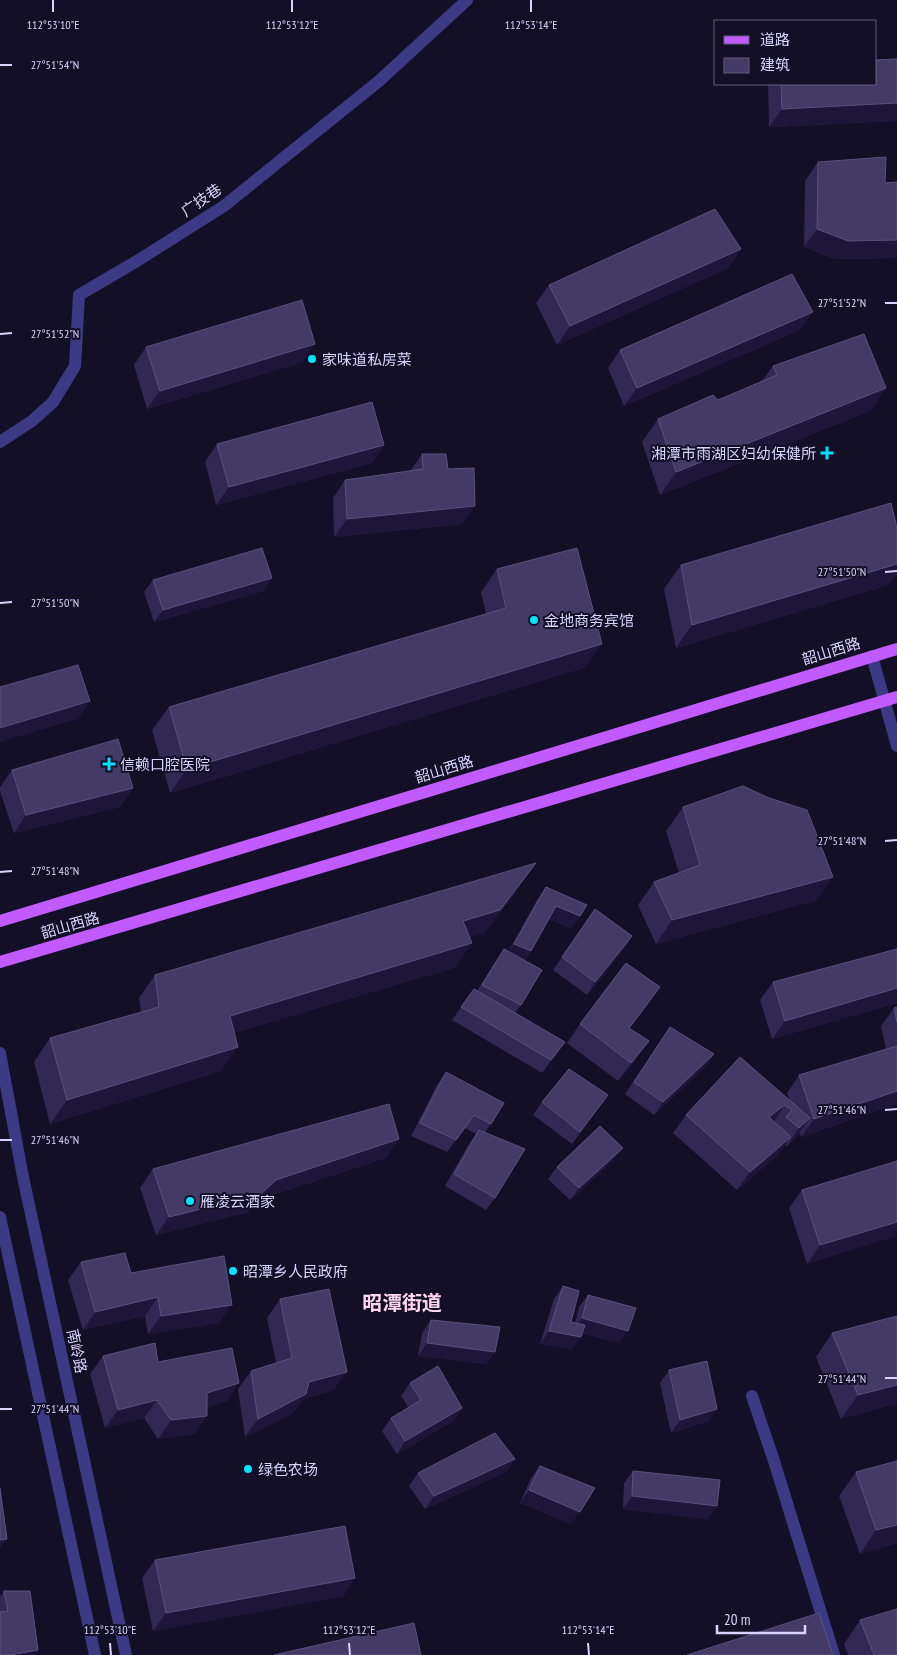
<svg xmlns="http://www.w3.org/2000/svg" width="897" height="1655" font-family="'PT Sans Narrow','Noto Sans SC',sans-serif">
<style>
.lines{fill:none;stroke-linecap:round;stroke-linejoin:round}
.minor{stroke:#3d3a85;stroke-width:12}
.major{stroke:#c25bff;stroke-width:12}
.wall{fill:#312854}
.shaded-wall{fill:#1d163a}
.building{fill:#433a66;stroke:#5a527e}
.ticks{fill:none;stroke:#d9d4ff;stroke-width:2}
.poi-dot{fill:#00e5ff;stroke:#130f26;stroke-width:2}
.labels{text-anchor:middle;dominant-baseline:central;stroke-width:4;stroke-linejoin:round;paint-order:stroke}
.street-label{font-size:15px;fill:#d9d4ff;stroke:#130f26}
.poi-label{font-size:15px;fill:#d9d4ff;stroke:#130f26;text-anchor:start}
.district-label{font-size:20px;font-weight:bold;fill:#ffd6f0;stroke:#130f26}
.ticks-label{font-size:12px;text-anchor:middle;fill:#d9d4ff;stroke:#130f26;stroke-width:4;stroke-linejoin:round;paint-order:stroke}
</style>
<rect width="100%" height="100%" fill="#130f26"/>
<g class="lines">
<g class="minor">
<polyline points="0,442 32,421 53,402 75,366 79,295 137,261 224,206 379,81 467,0"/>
<polyline points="872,656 897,746"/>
<polyline points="0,1053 23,1177 126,1655"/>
<polyline points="0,1217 95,1655"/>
<polyline points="752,1396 774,1461 834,1655"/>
</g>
<g class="major">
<polyline points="0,921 897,649"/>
<polyline points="0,962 897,697"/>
</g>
</g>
<g class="wall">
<polygon points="897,59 897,121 769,127 768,84 876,84"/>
<polygon points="818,162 885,183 897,182 897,258 835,259 804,247 805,181"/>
<polygon points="741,249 728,268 557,345 536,303 549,285"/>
<polygon points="800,330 624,406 608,368 620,350"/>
<polygon points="146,347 303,362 147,409 134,365"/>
<polygon points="773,366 886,388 870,411 660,495 642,442 658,419 718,400 762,381"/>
<polygon points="217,444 384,445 371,463 216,505 205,462"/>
<polygon points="422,454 448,469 462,524 334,537 333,498 345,480 410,471"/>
<polygon points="897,528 897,573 888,585 676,648 664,589 681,565"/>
<polygon points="497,569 586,667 170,793 152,730 169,707 486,614 481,592"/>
<polygon points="153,580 264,591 154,622 144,592"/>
<polygon points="12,770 133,788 120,807 14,833 0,791 0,787"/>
<polygon points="683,807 817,900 656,944 638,905 654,882 679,873 666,831"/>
<polygon points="520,886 484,933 469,937 456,967 234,1033 221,1071 50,1124 34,1062 50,1038 141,1012 139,998 155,975"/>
<polygon points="546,887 580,916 571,928 549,919 531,951 524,961 521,1005 515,1013 565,1042 542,1073 452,1020 474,989 477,991 495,962 504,949 508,952 537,900"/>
<polygon points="595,909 632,936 624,949 587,995 553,970"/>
<polygon points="897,949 897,1003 772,1039 760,1000 773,982"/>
<polygon points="648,1005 630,1028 636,1060 618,1081 567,1043 580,1024"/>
<polygon points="897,1007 897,1104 801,1137 800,1133 787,1146 785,1145 778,1155 737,1190 673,1133 686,1115 789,1099 787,1093 799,1075 886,1049 881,1026 894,1008"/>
<polygon points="670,1027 714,1054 706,1066 654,1115 625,1094"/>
<polygon points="446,1072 491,1124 485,1132 495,1198 486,1210 445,1186 470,1142 476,1134 465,1128 447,1152 411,1136 437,1085"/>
<polygon points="542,1102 599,1107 572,1144 533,1115"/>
<polygon points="386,1158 263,1198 248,1212 156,1235 140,1188 153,1169"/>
<polygon points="614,1160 570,1200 548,1179 557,1167"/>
<polygon points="897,1161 807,1264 789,1208 802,1190"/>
<polygon points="81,1262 131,1273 219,1323 148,1334 145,1316 83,1330 68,1280"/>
<polygon points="563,1286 571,1322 575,1323 579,1307 588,1295 619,1343 582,1333 572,1349 540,1344 554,1299"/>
<polygon points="280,1299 334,1390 303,1399 293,1413 245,1437 238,1389 251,1371 276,1363 267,1318"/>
<polygon points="897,1316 897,1403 841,1419 816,1357 832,1333"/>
<polygon points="431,1320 486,1364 418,1356 422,1333"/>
<polygon points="103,1356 158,1362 227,1401 207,1407 195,1434 158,1439 144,1418 105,1428 90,1374"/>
<polygon points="669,1370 709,1421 671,1433 660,1383"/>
<polygon points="410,1383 462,1408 453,1421 397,1454 382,1431 391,1418 409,1408 401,1396"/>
<polygon points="515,1459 506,1472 425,1509 409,1486 418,1473"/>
<polygon points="897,1461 897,1543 860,1554 839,1496 856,1472"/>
<polygon points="540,1466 571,1524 520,1503 531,1478"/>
<polygon points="633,1471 708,1519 623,1509 624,1483"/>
<polygon points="155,1560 355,1578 343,1596 153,1631 142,1578"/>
<polygon points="4,1591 38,1650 35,1655 0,1655 0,1597"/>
<polygon points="860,1620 897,1655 848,1655 844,1644"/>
</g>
<g class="shaded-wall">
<polygon points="897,103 897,121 769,127 782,109"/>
<polygon points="817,229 897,240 897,258 835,259 804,247"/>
<polygon points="741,249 728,268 557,345 570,326"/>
<polygon points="813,312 800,330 624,406 637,388"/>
<polygon points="315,344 303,362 147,409 160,391"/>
<polygon points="886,388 870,411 660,495 676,472"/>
<polygon points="384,445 371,463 216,505 229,487"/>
<polygon points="475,506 462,524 334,537 347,519"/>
<polygon points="897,564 897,573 888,585 676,648 692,625"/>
<polygon points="272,578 264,591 154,622 163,610"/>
<polygon points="602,644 586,667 170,793 187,769"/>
<polygon points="90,701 78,719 0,742 0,728"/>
<polygon points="133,788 120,807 14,833 26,815"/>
<polygon points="536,863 520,886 484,933 446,945 463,921"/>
<polygon points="833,877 817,900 656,944 672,920"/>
<polygon points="556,906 580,916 571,928 547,918"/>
<polygon points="632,936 624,949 587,995 595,982"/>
<polygon points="472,943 456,967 214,1039 230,1016"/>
<polygon points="514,944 531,951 522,963 505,956"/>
<polygon points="660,987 648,1005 616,1046 629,1028"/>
<polygon points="897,988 897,1003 772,1039 785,1021"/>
<polygon points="649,1041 636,1060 618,1081 631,1063"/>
<polygon points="238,1047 221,1071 50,1124 67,1100"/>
<polygon points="714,1054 706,1066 654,1115 663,1102"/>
<polygon points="897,1091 897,1104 801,1137 814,1119"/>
<polygon points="785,1105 773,1123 769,1117"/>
<polygon points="810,1118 797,1136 787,1146 799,1128"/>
<polygon points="791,1137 778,1155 737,1190 750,1172"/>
<polygon points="399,1139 386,1158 263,1198 248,1212 156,1235 169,1217 276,1180"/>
<polygon points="623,1148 614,1160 570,1200 579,1188"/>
<polygon points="897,1222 897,1236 807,1264 820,1245"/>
<polygon points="158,1297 145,1316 83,1330 95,1312"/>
<polygon points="232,1305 219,1323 148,1334 161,1316"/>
<polygon points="582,1318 628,1331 619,1343 573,1330"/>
<polygon points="549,1331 581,1337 572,1349 540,1344"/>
<polygon points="427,1343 495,1352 486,1364 418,1356"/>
<polygon points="347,1372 334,1390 303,1399 293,1413 245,1437 258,1419 309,1382"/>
<polygon points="239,1383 227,1401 194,1411 207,1393"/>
<polygon points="897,1385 897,1403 841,1419 858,1395"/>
<polygon points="157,1400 144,1418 105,1428 118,1410"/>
<polygon points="462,1408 453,1421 397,1454 405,1441"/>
<polygon points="717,1409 709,1421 671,1433 680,1420"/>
<polygon points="207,1416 195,1434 158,1439 171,1420"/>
<polygon points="515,1459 506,1472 425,1509 434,1496"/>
<polygon points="529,1490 580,1512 571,1524 520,1503"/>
<polygon points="632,1496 717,1506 708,1519 623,1509"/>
<polygon points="897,1525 897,1543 860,1554 876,1530"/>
<polygon points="7,1539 0,1549 0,1540"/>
<polygon points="355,1578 343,1596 153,1631 166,1613"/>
<polygon points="38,1650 35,1655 10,1655"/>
</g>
<g class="building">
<polygon points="897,59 897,103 782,109 781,84 876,84 876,60"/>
<polygon points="886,157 885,183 897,182 897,240 848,241 817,229 818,162"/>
<polygon points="715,209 741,249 570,326 549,285"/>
<polygon points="792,274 813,312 637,388 620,350"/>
<polygon points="302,300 315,344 160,391 146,347"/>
<polygon points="864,334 886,388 676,472 658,419 713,395 718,400 777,375 773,366"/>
<polygon points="372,402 384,445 229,487 217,444"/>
<polygon points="422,454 446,454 448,469 474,468 475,506 347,519 345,480 423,469"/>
<polygon points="891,503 897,528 897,564 692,625 681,565"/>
<polygon points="262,548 272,578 163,610 153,580"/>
<polygon points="577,548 602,644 187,769 169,707 506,608 497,569"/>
<polygon points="78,665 90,701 0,728 0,687"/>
<polygon points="118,739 133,788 26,815 12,770"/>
<polygon points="743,786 769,798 807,810 833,877 672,920 654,882 700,865 683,807"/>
<polygon points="536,863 500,910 463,921 472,943 230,1016 238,1047 67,1100 50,1038 159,1007 155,975"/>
<polygon points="546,887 587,905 580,916 556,906 531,951 514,944"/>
<polygon points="595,909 632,936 595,982 562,957"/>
<polygon points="504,949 542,970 521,1005 482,985"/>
<polygon points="897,949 897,988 785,1021 773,982"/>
<polygon points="626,963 660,987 629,1028 649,1041 631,1063 580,1024"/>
<polygon points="474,989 565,1042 551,1060 461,1007"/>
<polygon points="897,1007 897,1022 894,1008"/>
<polygon points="670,1027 714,1054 663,1102 634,1082"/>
<polygon points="897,1046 897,1091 814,1119 799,1075"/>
<polygon points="740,1057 810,1118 799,1128 786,1117 792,1110 785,1105 769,1117 791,1137 750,1172 686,1115"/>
<polygon points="569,1069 608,1095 580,1132 542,1102"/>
<polygon points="446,1072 504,1103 491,1124 474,1115 456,1140 420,1123"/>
<polygon points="389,1104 399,1139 276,1180 261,1194 169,1217 153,1169"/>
<polygon points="600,1126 623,1148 579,1188 557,1167"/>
<polygon points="479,1130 525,1149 495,1198 454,1174"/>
<polygon points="897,1161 897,1222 820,1245 802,1190"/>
<polygon points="125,1253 131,1273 224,1256 232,1305 161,1316 158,1297 95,1312 81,1262"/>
<polygon points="563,1286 579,1291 571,1322 585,1325 581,1337 549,1331"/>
<polygon points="329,1289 347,1372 309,1382 306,1394 258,1419 251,1371 292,1358 280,1299"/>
<polygon points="588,1295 636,1308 628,1331 582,1318"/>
<polygon points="897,1316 897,1385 858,1395 832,1333"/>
<polygon points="431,1320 500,1327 495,1352 427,1343"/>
<polygon points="155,1343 158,1362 232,1348 239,1383 207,1393 207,1416 171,1420 157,1400 118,1410 103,1356"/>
<polygon points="707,1361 717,1409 680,1420 669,1370"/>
<polygon points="438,1366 462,1408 405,1441 391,1418 421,1400 410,1383"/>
<polygon points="495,1433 515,1459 434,1496 418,1473"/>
<polygon points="897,1461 897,1525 876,1530 856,1472"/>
<polygon points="540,1466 595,1488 580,1512 529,1490"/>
<polygon points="633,1471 720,1480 717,1506 632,1496"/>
<polygon points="0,1488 7,1539 0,1540"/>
<polygon points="345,1526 355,1578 166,1613 155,1560"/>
<polygon points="4,1591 30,1591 38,1650 10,1655 0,1655 0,1612 8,1611"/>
<polygon points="897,1609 897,1655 874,1655 860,1620"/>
<polygon points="819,1613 833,1655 687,1655"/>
<polygon points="414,1623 421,1655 274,1655"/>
</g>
<path class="ticks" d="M 53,0 L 53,12M 292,0 L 292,12M 531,0 L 531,12M 0,65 L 12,65M 885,303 L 897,303M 0,334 L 12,333M 885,572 L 897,571M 0,603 L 12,602M 885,841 L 897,840M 0,872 L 12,871M 885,1110 L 897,1109M 0,1140 L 12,1140M 885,1378 L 897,1378M 0,1409 L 12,1409M 110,1643 L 111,1655M 349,1643 L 350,1655M 588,1643 L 589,1655"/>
<g class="poi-dot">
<circle cx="312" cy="359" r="5"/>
<path d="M824.5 445.5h5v5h5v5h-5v5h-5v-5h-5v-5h5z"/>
<circle cx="534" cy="620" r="5"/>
<path d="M106.5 756.5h5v5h5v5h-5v5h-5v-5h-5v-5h5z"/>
<circle cx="190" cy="1201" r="5"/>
<circle cx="233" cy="1271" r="5"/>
<circle cx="248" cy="1469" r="5"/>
</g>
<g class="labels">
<g class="street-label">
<text transform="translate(201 200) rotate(-34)">广技巷</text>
<text transform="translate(831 651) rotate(-17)">韶山西路</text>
<text transform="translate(444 769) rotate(-17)">韶山西路</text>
<text transform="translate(70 925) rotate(-16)">韶山西路</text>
<text transform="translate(77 1351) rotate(78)">南岭路</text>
</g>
<g class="poi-label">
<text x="322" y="359">家味道私房菜</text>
<text x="816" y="453" text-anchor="end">湘潭市雨湖区妇幼保健所</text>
<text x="544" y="620">金地商务宾馆</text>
<text x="120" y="764">信赖口腔医院</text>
<text x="200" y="1201">雁凌云酒家</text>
<text x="243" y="1271">昭潭乡人民政府</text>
<text x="258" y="1469">绿色农场</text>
</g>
<g class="district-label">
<text x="402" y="1303">昭潭街道</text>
</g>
</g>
<g class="ticks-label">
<text x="53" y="29">112°53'10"E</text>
<text x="292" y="29">112°53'12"E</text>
<text x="531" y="29">112°53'14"E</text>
<text x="55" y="69">27°51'54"N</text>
<text x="842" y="307">27°51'52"N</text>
<text x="55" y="338">27°51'52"N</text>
<text x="842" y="576">27°51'50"N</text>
<text x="55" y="607">27°51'50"N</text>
<text x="842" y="845">27°51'48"N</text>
<text x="55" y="875">27°51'48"N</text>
<text x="842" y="1114">27°51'46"N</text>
<text x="55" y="1144">27°51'46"N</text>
<text x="842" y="1383">27°51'44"N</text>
<text x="55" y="1413">27°51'44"N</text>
<text x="110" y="1634">112°53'10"E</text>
<text x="349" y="1634">112°53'12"E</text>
<text x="588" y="1634">112°53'14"E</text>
</g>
<rect x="714" y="20" width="162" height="65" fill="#130f26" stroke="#625e7d"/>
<rect x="724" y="36" width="25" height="8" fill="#c25bff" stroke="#625e7d"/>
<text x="760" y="45" font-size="15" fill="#d9d4ff">道路</text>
<rect x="724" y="58" width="25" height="15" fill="#433a66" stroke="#625e7d"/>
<text x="760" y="70" font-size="15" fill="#d9d4ff">建筑</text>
<path d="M717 1625v8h88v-8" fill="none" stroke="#d9d4ff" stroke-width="2.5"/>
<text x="724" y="1625" font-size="15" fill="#d9d4ff" stroke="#130f26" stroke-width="4" paint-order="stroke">20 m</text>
</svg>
